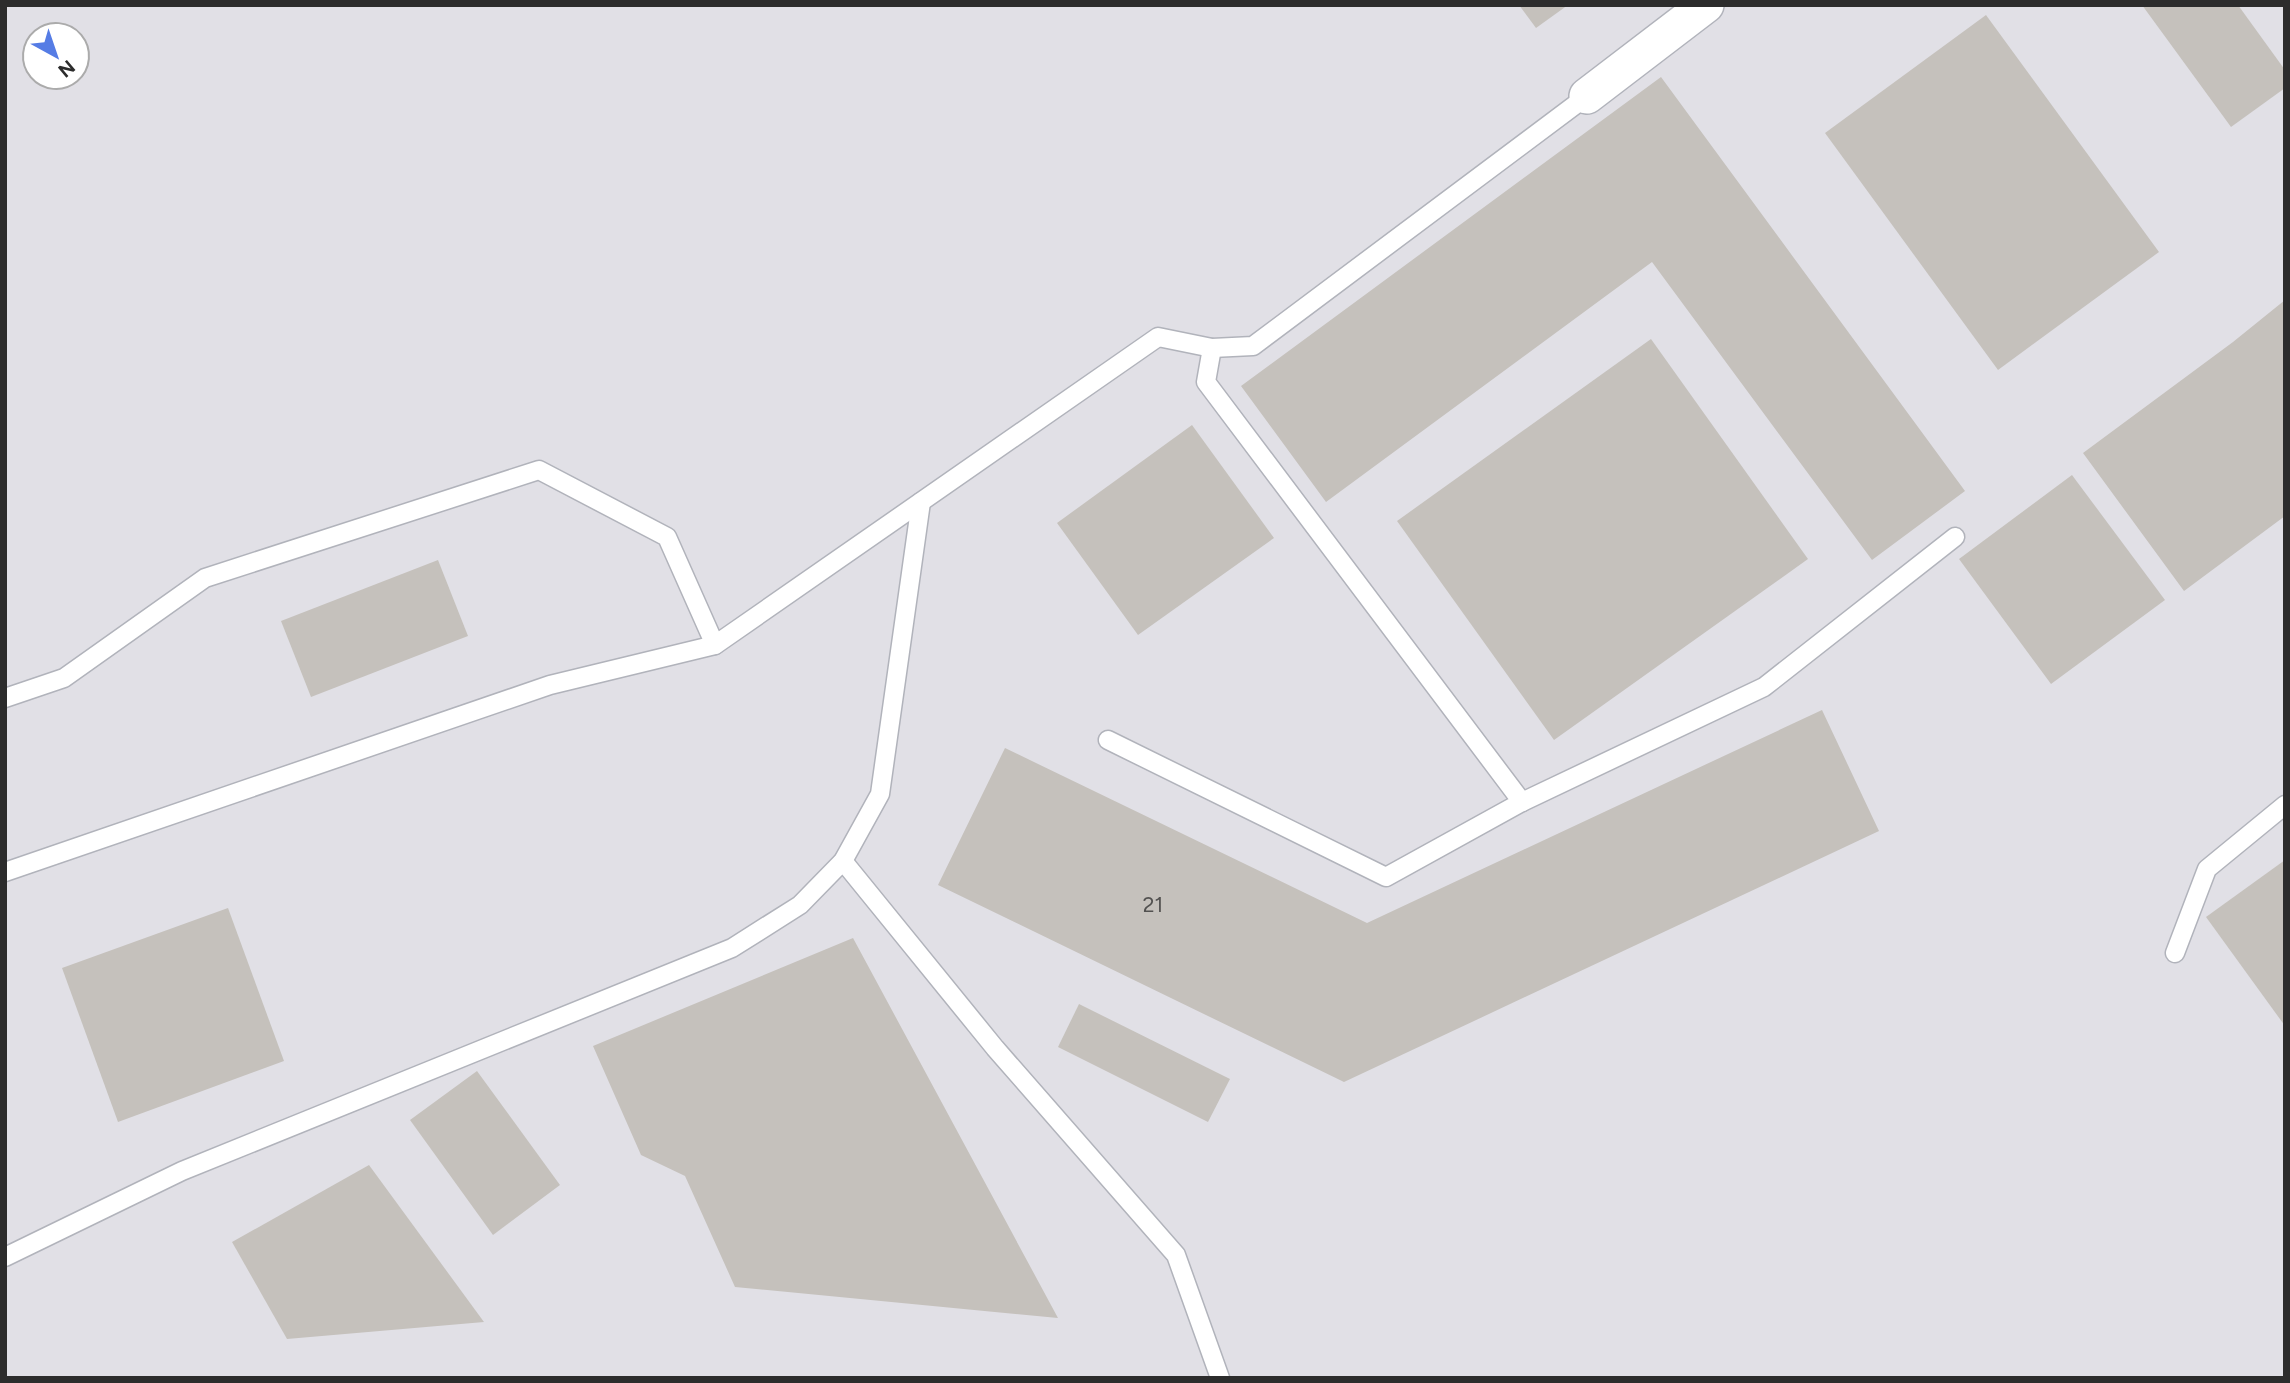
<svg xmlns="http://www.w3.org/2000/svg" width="2290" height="1383" font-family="Figtree,sans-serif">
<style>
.industrial{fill:#e1e0e6;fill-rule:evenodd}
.building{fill:#c5c1bc}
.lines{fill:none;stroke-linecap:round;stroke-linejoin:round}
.service-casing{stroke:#b1b3bb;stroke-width:21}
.minor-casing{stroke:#b1b3bb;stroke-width:38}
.service{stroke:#fff;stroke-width:18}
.minor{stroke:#fff;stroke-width:35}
.labels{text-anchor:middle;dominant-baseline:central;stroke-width:7;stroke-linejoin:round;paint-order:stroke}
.number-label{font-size:21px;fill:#525150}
</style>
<rect width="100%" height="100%" fill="#ece6e1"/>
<path class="industrial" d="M 5,5 L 2285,5 L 2285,1378 L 5,1378 ZM 35,35 L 77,35 L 77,77 L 35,77 Z"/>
<g class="building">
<polygon points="1519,5 1568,5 1536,28"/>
<polygon points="2142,5 2238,5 2285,70 2285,88 2231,127"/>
<polygon points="1986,15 2159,252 1998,370 1825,133"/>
<polygon points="1661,77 1965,491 1872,560 1652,262 1326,502 1241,386"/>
<polygon points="2285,300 2285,516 2184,591 2083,453 2233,342"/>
<polygon points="1651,339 1808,559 1554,740 1397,521"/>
<polygon points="1192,425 1274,538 1138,635 1057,523"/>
<polygon points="2072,475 2165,600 2051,684 1959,559"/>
<polygon points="438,560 468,636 311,697 281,621"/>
<polygon points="1822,710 1879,831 1344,1082 938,885 1005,748 1367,923"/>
<polygon points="2285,860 2285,1026 2206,917"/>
<polygon points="228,908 284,1061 118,1122 62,968"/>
<polygon points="853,938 1058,1318 735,1287 685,1176 641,1155 593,1046"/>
<polygon points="1079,1004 1230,1079 1208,1122 1058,1047"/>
<polygon points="477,1071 560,1185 493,1235 410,1120"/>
<polygon points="369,1165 484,1322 287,1339 232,1242"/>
</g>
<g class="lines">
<g class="service-casing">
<g id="service">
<polyline points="5,698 64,678 205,578 539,470 667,537 715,645"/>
<polyline points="1108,740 1386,877 1522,802 1206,382 1212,348"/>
<polyline points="1522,802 1764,687 1955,537"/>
<polyline points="843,861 995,1048 1176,1255 1220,1378"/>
<polyline points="5,872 550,685 715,645 1158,337 1212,348 1253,346 1587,96"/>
<polyline points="2175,953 2207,869 2285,805"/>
<polyline points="5,1257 182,1171 732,948 800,905 843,861 880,794 921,502"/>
</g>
</g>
<g class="minor-casing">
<polyline id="minor" points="1587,96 1706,5"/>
</g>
<use href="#service" class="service"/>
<use href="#minor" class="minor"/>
</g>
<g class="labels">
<g class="number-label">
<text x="1153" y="904">21</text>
</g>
</g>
<rect width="2290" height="1383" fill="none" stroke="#2c2c2c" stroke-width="14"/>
<g transform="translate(56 56) rotate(140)"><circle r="33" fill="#ffffff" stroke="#ababab" stroke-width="2"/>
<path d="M0-5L12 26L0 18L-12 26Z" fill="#557ce5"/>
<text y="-10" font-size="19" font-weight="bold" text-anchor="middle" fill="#2c2c2c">N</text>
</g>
</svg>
